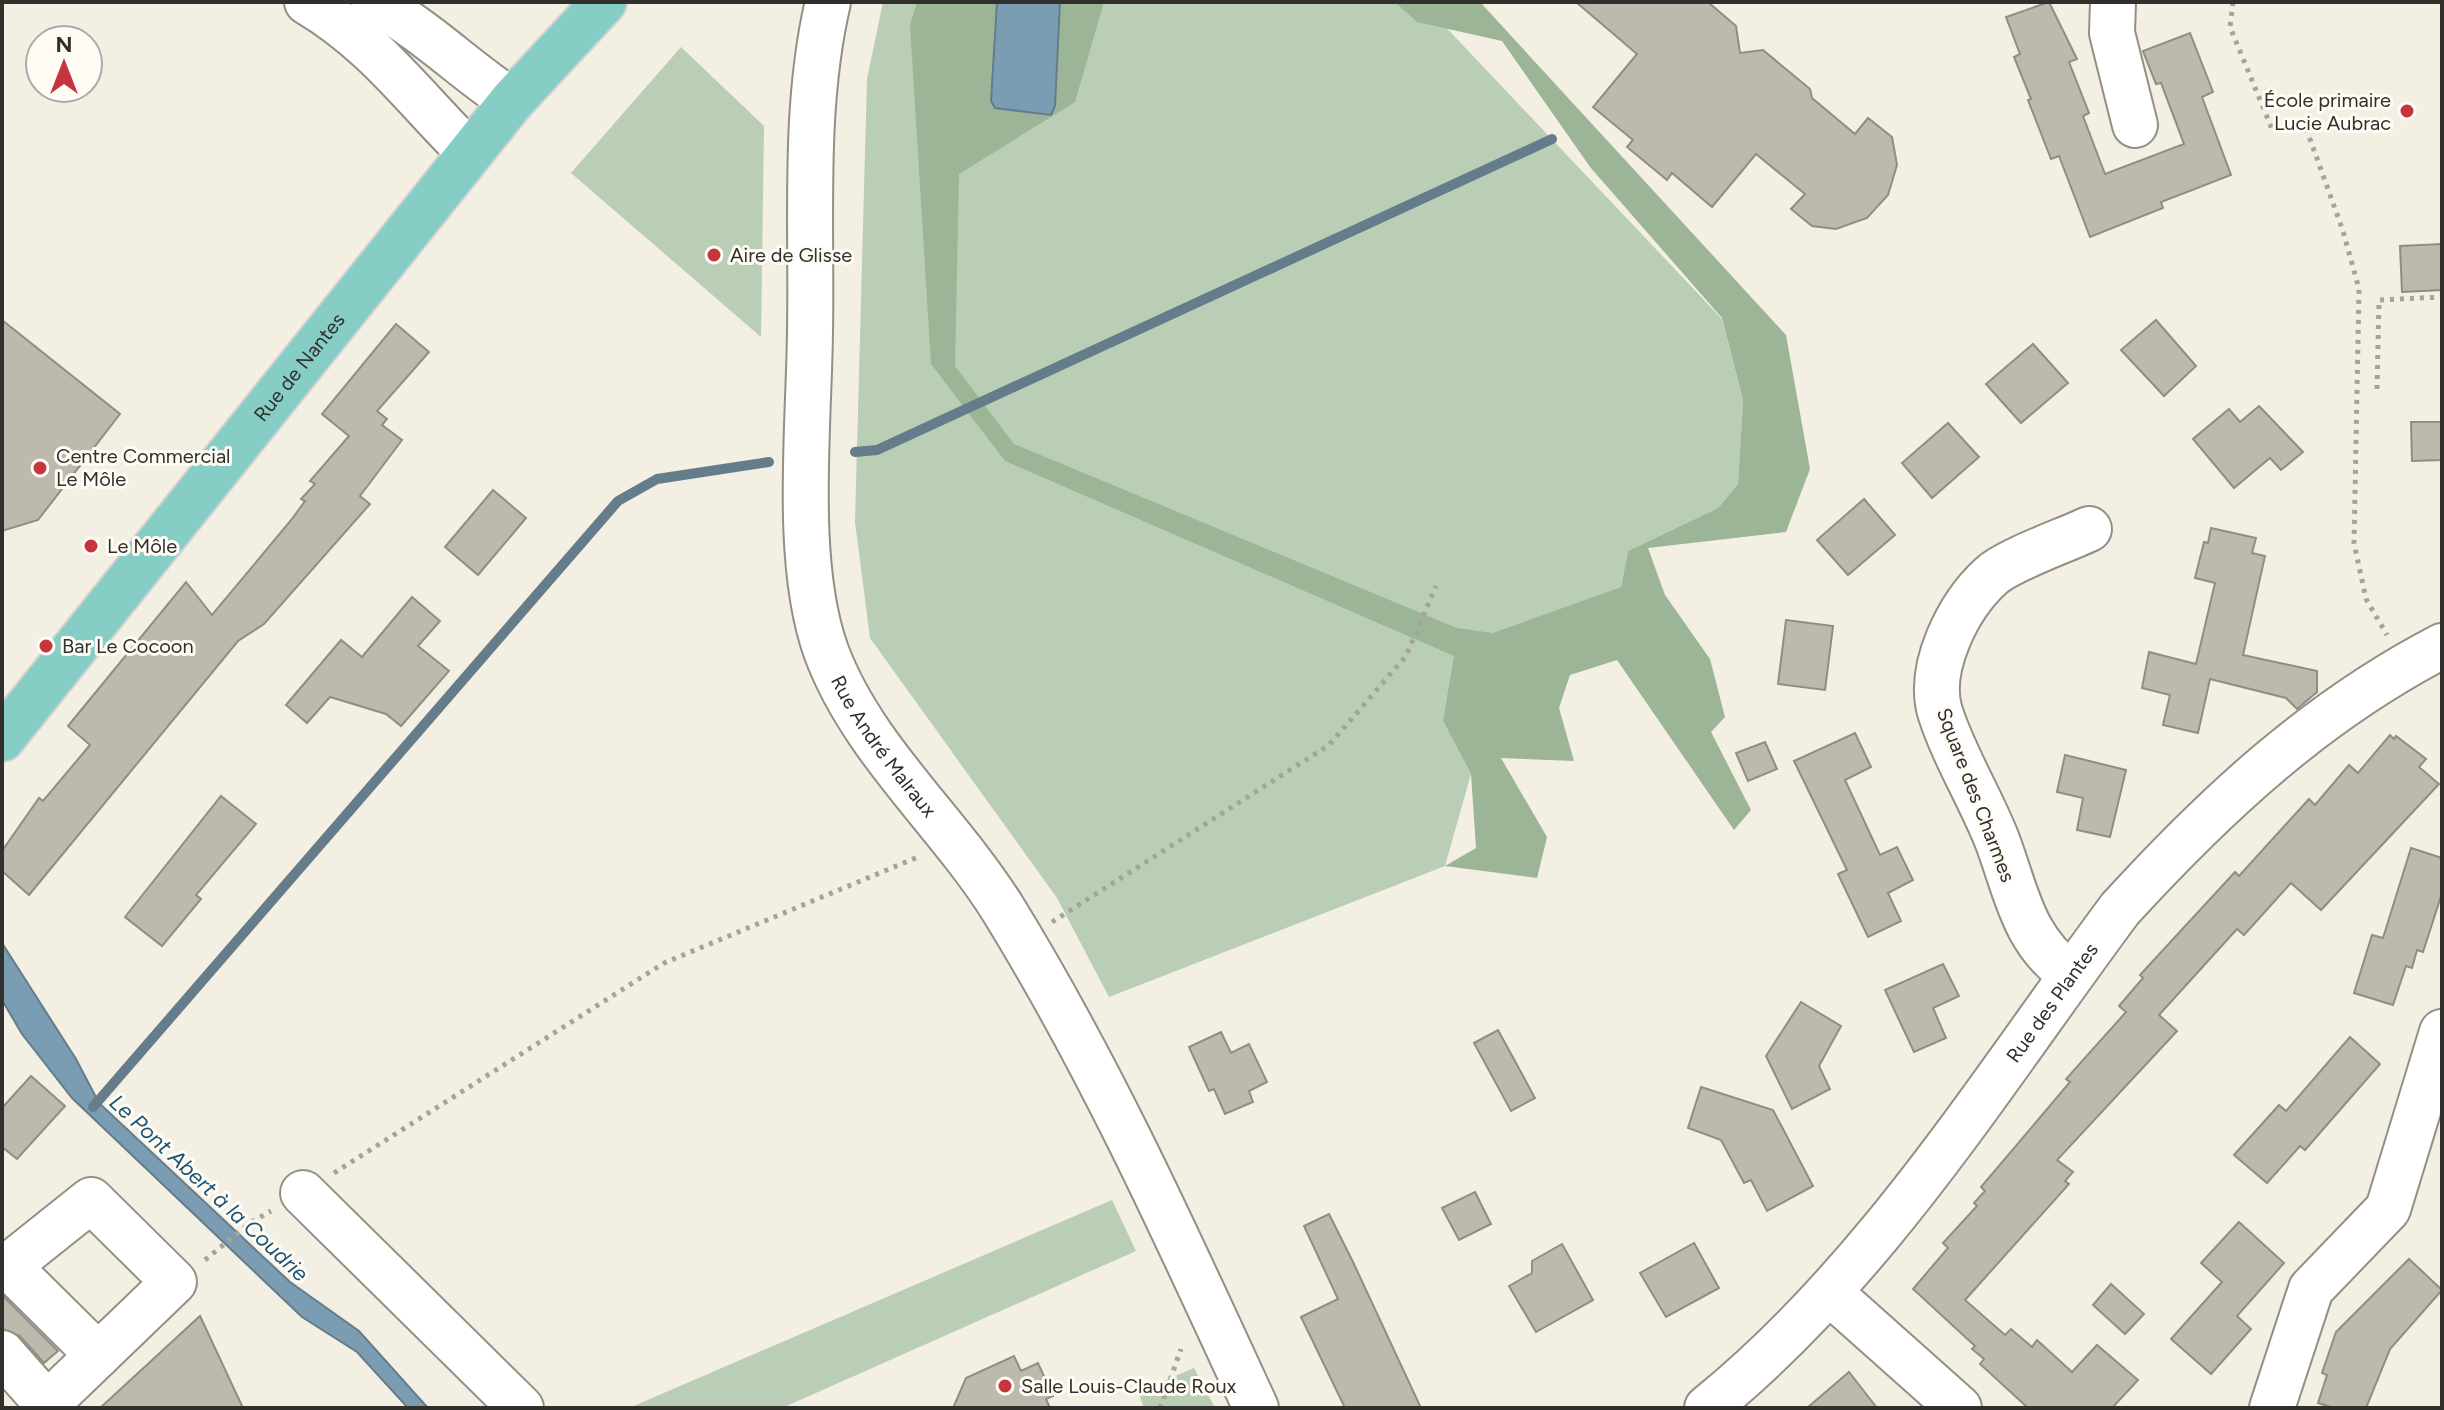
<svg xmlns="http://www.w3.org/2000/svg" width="2444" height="1410" font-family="Figtree,sans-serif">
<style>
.green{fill:#bacdb5}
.forest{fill:#9db597}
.water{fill:#7b9db4;stroke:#657c8b;stroke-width:2}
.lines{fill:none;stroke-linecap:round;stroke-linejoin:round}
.stream{stroke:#657c8b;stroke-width:10}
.building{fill:#bdb9ad;stroke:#918d81;stroke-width:2}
.minor-casing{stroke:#938f84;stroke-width:48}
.major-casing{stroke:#d2d1d1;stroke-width:48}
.path{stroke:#a6a39a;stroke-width:5;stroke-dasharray:4 6;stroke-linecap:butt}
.minor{stroke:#fff;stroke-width:44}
.major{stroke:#85cdc5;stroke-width:44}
.poi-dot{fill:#c4353d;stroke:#fffcf5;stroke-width:3}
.labels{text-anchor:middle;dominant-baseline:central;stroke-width:6;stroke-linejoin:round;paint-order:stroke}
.poi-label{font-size:20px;fill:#32302c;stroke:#fffcf5;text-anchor:start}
.street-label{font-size:20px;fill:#32302c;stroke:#fffcf5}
.water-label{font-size:22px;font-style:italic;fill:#195475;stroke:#fffcf5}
</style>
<rect width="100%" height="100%" fill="#f3efe2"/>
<g class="green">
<polygon points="883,2 1422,2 1722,319 1743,400 1738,484 1718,508 1628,551 1621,587 1492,633 1443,721 1471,774 1445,866 1109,997 1057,898 870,638 855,522 867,79"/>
<polygon points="681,47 764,126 761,337 571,173"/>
<polygon points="1112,1200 1136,1251 782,1408 629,1408"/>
<polygon points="1194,1368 1215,1408 1144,1408 1138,1392"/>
</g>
<polygon class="forest" points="917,2 1104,2 1075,102 959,174 955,366 1014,444 1457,628 1492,633 1621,587 1628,551 1718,508 1738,484 1743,400 1722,318 1590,167 1502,41 1417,22 1395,2 1480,2 1786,335 1810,469 1786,532 1648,548 1665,595 1710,659 1725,717 1711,732 1751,810 1734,830 1617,660 1570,675 1559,708 1574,761 1501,758 1547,837 1537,878 1445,866 1476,848 1471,774 1443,721 1454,656 1005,461 931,364 910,25"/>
<g class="water">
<polygon points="997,2 1060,2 1055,106 1051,115 995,108 991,101"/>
<polygon points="2,943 76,1059 99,1103 290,1282 359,1331 428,1408 408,1408 357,1352 302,1317 72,1098 22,1034 2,1000"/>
</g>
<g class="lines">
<g class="stream">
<polyline points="855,452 877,450 1552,139"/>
<polyline points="93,1107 618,501 657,479 769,462"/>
</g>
</g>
<g class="building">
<polygon points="1576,2 1708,2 1736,26 1740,53 1763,50 1810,89 1812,98 1855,134 1868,118 1892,137 1897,165 1888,195 1867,218 1836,229 1812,226 1791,209 1805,194 1756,154 1712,207 1672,173 1667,180 1627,147 1633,140 1593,107 1637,54"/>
<polygon points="2049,2 2077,59 2069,62 2089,113 2083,116 2105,174 2184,144 2161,83 2156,84 2143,51 2190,33 2213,92 2202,97 2231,175 2161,202 2163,208 2090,237 2059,156 2051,159 2028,100 2031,99 2014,57 2020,54 2006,17"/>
<polygon points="2442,244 2442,290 2402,292 2400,246"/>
<polygon points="2,320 120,414 38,520 2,531"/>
<polygon points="2156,320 2196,366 2164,396 2121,350"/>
<polygon points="396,324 429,352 377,411 387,419 382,425 402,440 360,496 370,504 264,624 238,641 29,895 2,871 2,851 39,798 43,801 90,745 68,726 186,582 212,615 292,519 305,501 301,499 315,484 310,481 349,436 322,414"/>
<polygon points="2033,344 2068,383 2021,423 1986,384"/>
<polygon points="2259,406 2303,452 2281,470 2270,458 2234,488 2193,439 2229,409 2240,422"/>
<polygon points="2411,422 2442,422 2442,460 2412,461"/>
<polygon points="1948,423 1979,457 1932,498 1902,463"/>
<polygon points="493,490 526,518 478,575 445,547"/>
<polygon points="1864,499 1895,535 1848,575 1817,540"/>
<polygon points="2211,528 2256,538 2252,553 2265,556 2243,655 2317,671 2317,692 2297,709 2286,698 2210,679 2198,733 2163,725 2170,695 2142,688 2149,652 2196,664 2215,583 2195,578 2204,542 2208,543"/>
<polygon points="412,597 440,621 418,646 449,671 401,726 386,714 330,697 307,723 286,705 341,640 362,657"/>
<polygon points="1786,620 1833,626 1825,690 1778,684"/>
<polygon points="1855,733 1871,767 1845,780 1880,855 1897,847 1913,880 1888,893 1901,921 1868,937 1838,874 1847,870 1794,761"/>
<polygon points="2390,735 2394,739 2396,736 2426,759 2419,767 2439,784 2321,910 2291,883 2244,935 2237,929 2159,1015 2177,1031 2057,1160 2073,1172 2065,1181 2069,1184 1965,1300 2005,1335 2011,1329 2032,1347 2037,1340 2072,1372 2097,1345 2138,1380 2112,1408 2028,1408 1980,1364 1984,1359 1972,1349 1975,1346 1913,1289 1948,1248 1943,1243 1977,1206 1974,1203 1985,1191 1981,1187 2070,1082 2066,1079 2126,1012 2119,1006 2143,978 2140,975 2235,872 2239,876 2309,799 2315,805 2349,765 2358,773"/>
<polygon points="1765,742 1777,769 1748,781 1736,753"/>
<polygon points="2065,755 2126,770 2110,837 2077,830 2083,798 2057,792"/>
<polygon points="221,796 256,824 196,895 201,899 162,946 125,917"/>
<polygon points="2411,848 2442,858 2442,893 2423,952 2417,950 2412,968 2406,966 2393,1005 2354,993 2372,935 2383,938"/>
<polygon points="1943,964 1959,996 1933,1008 1946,1038 1914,1052 1885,990"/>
<polygon points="1801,1002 1841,1026 1819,1066 1830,1089 1792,1109 1766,1056"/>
<polygon points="1498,1030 1535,1098 1511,1111 1474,1043"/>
<polygon points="1221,1032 1231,1053 1249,1044 1267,1082 1249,1091 1253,1102 1225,1114 1214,1089 1209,1091 1189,1047"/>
<polygon points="2350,1037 2380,1064 2305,1150 2300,1146 2267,1183 2234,1155 2279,1105 2286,1111"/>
<polygon points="31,1076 65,1106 17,1159 2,1147 2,1108"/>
<polygon points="1701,1087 1773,1110 1813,1186 1767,1211 1751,1180 1744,1183 1721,1140 1688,1128"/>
<polygon points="1475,1192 1491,1224 1459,1240 1442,1208"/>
<polygon points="1329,1214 1353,1262 1421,1408 1345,1408 1301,1317 1338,1299 1304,1226"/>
<polygon points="2239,1222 2284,1263 2237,1316 2251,1329 2211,1374 2171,1339 2222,1282 2201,1263"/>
<polygon points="1694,1243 1719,1288 1666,1317 1640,1273"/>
<polygon points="1562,1244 1593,1300 1536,1332 1509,1286 1532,1273 1532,1261"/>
<polygon points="2409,1259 2442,1290 2390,1349 2366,1408 2334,1408 2318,1403 2327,1375 2322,1373 2336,1332"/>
<polygon points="2111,1284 2144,1314 2125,1334 2093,1305"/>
<polygon points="2,1295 58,1351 44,1363 20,1336 2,1329"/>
<polygon points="200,1316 243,1408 100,1408"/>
<polygon points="1014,1356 1021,1371 1038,1363 1053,1396 1046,1399 1050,1408 953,1408 966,1378"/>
<polygon points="1849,1372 1877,1408 1807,1408"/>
</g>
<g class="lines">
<g class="minor-casing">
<g id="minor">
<path d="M 307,2 C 375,42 415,99 470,153"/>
<path d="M 373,2 C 424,28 464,70 512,101"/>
<path id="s1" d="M 828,2 C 803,108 812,223 810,331 C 809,427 794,562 826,651 C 862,749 948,821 1003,909 C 1101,1068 1178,1239 1256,1408"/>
<polyline points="2113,2 2112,33 2135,125"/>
<path d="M 2071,975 C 2022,939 2017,893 1997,840 C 1980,797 1954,756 1940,712 C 1927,668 1958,606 1991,576 C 2008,560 2066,540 2089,529"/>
<polyline points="303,1193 521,1408"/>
<polyline points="8,1266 98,1355"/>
<polyline points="2,1271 91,1200 174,1282 43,1408"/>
<polyline points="1830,1293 1959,1408"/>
<polyline points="2,1353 47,1404"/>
<path id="s2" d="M 1707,1408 C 1876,1271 1991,1082 2120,909 C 2216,804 2315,712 2442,646"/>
<polyline points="2272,1408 2311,1289 2388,1209 2442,1032"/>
</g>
</g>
<g class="major-casing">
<g id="major">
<path id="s3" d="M 2,739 L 512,101 L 604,2"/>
</g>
</g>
<g class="path">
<polyline points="2233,2 2230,27 2272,129 2306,128 2343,231 2359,289 2354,543 2366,599 2387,635"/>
<polyline points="2377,389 2379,300 2442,297"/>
<polyline points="1052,922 1329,745 1406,656 1436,586"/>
<polyline points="334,1173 664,963 918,857"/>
<polyline points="205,1260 250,1223 271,1211"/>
<polyline points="1160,1408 1181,1349"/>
</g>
<use href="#minor" class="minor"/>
<use href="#major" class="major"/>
</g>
<g class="poi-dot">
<circle cx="2407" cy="111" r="8"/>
<circle cx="714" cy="255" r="8"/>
<circle cx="40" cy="468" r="8"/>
<circle cx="91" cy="546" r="8"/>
<circle cx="46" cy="646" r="8"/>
<circle cx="1005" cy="1386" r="8"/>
</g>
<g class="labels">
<g class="poi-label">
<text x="2391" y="100" text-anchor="end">École primaire<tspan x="2391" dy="23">Lucie Aubrac</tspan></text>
<text x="730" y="255">Aire de Glisse</text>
<text x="56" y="456">Centre Commercial<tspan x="56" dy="23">Le Môle</tspan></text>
<text x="107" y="546">Le Môle</text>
<text x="62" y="646">Bar Le Cocoon</text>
<text x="1021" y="1386">Salle Louis-Claude Roux</text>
</g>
<g class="street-label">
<text stroke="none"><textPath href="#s3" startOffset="476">Rue de Nantes</textPath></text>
<text stroke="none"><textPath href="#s1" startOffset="764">Rue André Malraux</textPath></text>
<text transform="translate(1976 795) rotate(69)">Square des Charmes</text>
<text stroke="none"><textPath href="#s2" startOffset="534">Rue des Plantes</textPath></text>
</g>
<g class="water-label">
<text transform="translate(209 1188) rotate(43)">Le Pont Abert à la Coudrie</text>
</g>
</g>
<rect width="2444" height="1410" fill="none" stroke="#32302c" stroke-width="8"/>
<g transform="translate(64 64)"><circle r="38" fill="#fffcf5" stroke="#adaaa5" stroke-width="2"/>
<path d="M0-6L14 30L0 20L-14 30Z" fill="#c4353d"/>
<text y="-12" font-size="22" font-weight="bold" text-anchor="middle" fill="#32302c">N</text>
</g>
</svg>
